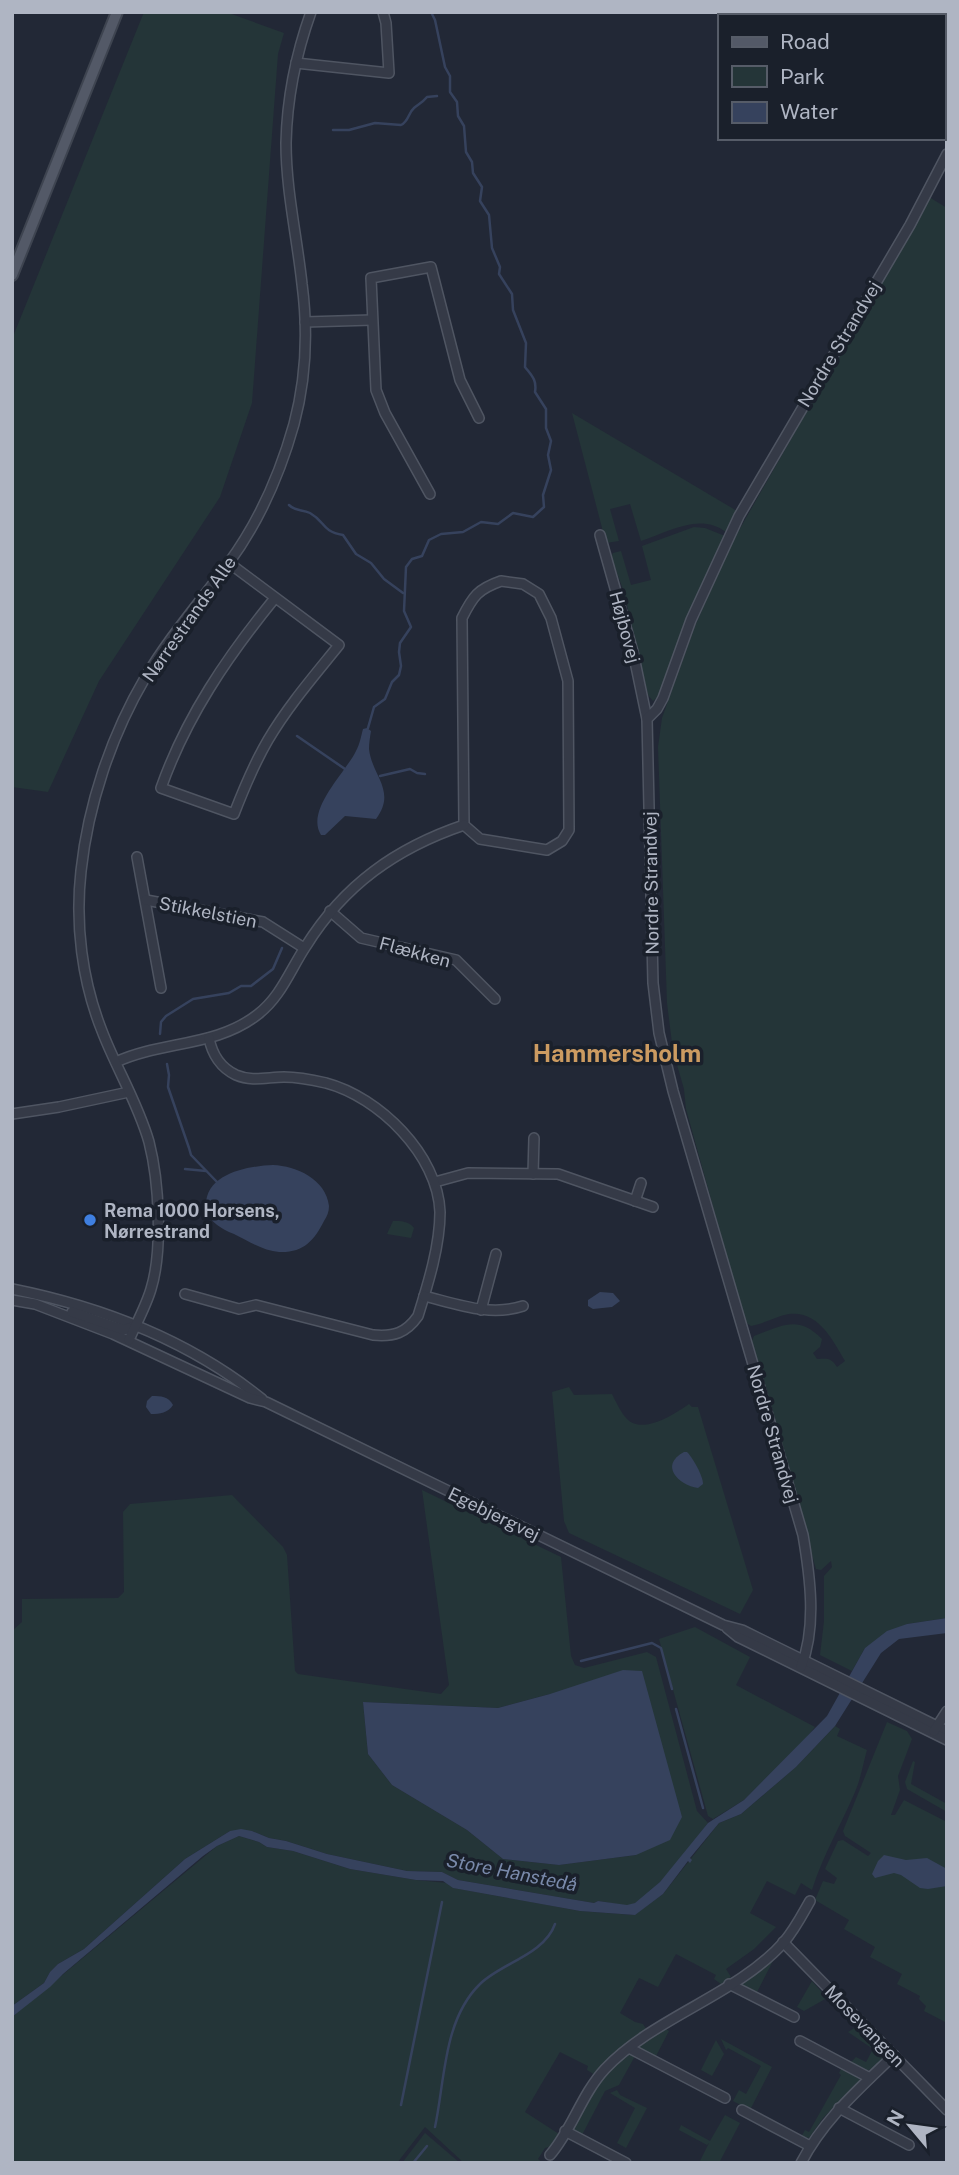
<svg xmlns="http://www.w3.org/2000/svg" width="959" height="2175" font-family="'Public Sans',sans-serif">
<style>
.green{fill:#243538;fill-rule:evenodd}
.water{fill:#36425d}
.lines{fill:none;stroke-linecap:round;stroke-linejoin:round}
.stream{stroke:#36425d;stroke-width:2.5}
.minor-casing{stroke:#4f5562;stroke-width:12}
.major-casing{stroke:#3e4450;stroke-width:14}
.minor{stroke:#353a47;stroke-width:9}
.major{stroke:#535967;stroke-width:10}
.shop-dot{fill:#3f7fe0;stroke:#1a202b;stroke-width:2.5}
.labels{text-anchor:middle;dominant-baseline:central;stroke-width:7;stroke-linejoin:round;paint-order:stroke}
.street-label{font-size:18px;fill:#afb5c3;stroke:#1a202b}
.poi-label{font-size:18px;font-weight:bold;fill:#afb5c3;stroke:#1a202b;text-anchor:start}
.water-label{font-size:19px;font-style:italic;fill:#7989aa;stroke:#1a202b}
.district-label{font-size:24px;font-weight:bold;fill:#cc9b61;stroke:#1a202b}
</style>
<rect width="100%" height="100%" fill="#222836"/>
<g class="green">
<polygon points="144,12 226,12 284,33 278,54 252,403 220,497 99,681 48,792 12,787 12,339"/>
<path d="M 929,197 L 947,208 L 947,1618 L 907,1624 L 865,1648 L 852,1671 L 820,1655 L 824,1621 L 824,1576 L 832,1567 L 831,1561 L 821,1570 L 816,1569 L 751,1343 L 754,1336 C 781,1326 798,1314 822,1339 L 820,1347 L 813,1353 L 817,1359 C 828,1359 830,1357 837,1367 L 845,1361 C 833,1340 818,1310 789,1314 C 776,1316 764,1324 751,1326 L 745,1322 L 686,1109 L 684,1089 L 673,1051 L 667,1003 L 658,747 L 662,718 L 695,626 L 730,546 Z"/>
<path d="M 572,413 L 737,511 L 726,532 C 700,512 668,532 641,541 L 630,504 L 610,509 L 619,541 L 606,543 Z"/>
<polygon points="694,527 705,528 725,536 661,694 653,701 648,695 624,592 611,557 613,553 621,551 631,585 651,580 642,546"/>
<path d="M 393,1221 C 401,1221 409,1221 414,1228 L 411,1238 L 387,1234 Z"/>
<path d="M 569,1387 L 574,1395 L 612,1394 C 616,1402 621,1413 627,1419 C 643,1435 675,1414 689,1404 L 692,1407 L 698,1407 L 753,1590 L 740,1614 L 569,1533 L 564,1521 L 552,1392 Z"/>
<path d="M 422,1490 L 561,1557 L 571,1656 L 575,1665 L 584,1668 L 647,1652 L 656,1657 L 697,1811 L 708,1823 C 694,1841 651,1901 630,1905 C 620,1906 608,1902 598,1901 L 594,1903 L 458,1880 L 442,1872 L 407,1871 L 327,1854 L 286,1841 L 269,1838 L 252,1831 L 230,1831 L 185,1859 L 84,1949 L 58,1964 L 50,1972 L 44,1983 L 12,2006 L 12,1631 L 22,1622 L 22,1599 L 118,1598 L 124,1592 L 123,1512 L 130,1504 L 232,1495 L 283,1547 L 287,1555 L 295,1671 L 298,1674 L 441,1694 L 449,1685 L 448,1678 ZM 550,1694 L 636,1855 L 559,1865 L 503,1859 L 467,1830 L 392,1785 L 368,1754 L 363,1702 L 498,1708 Z"/>
<polygon points="695,1627 750,1657 736,1685 815,1727 800,1746 744,1800 713,1819 708,1816 659,1639"/>
<polygon points="887,1722 907,1731 912,1739 898,1776 900,1790 891,1815 895,1815 904,1800 947,1822 947,2023 924,2011 926,2006 919,1999 920,1996 897,1984 902,1974 870,1957 875,1947 844,1929 849,1920 815,1900 823,1881 834,1884 837,1878 825,1869 838,1841 843,1840 868,1856 871,1853 845,1836 843,1831"/>
<path d="M 835,1726 L 840,1729 L 837,1736 L 867,1750 C 863,1764 861,1778 855,1792 C 841,1825 823,1855 812,1890 L 801,1883 L 795,1895 L 767,1881 L 750,1913 L 776,1927 L 754,1949 L 726,1969 L 731,1977 L 721,1984 L 714,1979 L 716,1975 L 676,1954 L 658,1987 L 639,1978 L 620,2013 L 635,2022 L 643,2024 L 648,2032 L 595,2075 L 587,2070 L 588,2066 L 560,2052 L 525,2112 L 559,2134 L 552,2146 L 545,2148 L 538,2159 L 543,2163 L 464,2163 L 425,2127 L 397,2163 L 12,2163 L 12,2017 L 217,1846 L 239,1836 L 259,1842 L 267,1847 L 293,1851 L 350,1869 L 416,1880 L 447,1883 L 454,1888 L 580,1911 L 634,1915 L 663,1894 L 719,1823 L 741,1814 L 768,1791 L 796,1767 Z"/>
<polygon points="913,1761 915,1762 911,1784 947,1804 947,1812 907,1789 905,1782"/>
<polygon points="770,1959 773,1961 756,1994 740,1985"/>
<polygon points="812,1981 827,1998 804,2011 797,2007"/>
<polygon points="856,2027 882,2054 882,2059 872,2069 865,2071 850,2063 856,2057 866,2062 873,2049 848,2032"/>
<polygon points="666,2029 669,2031 655,2058 641,2051 640,2046"/>
<polygon points="721,2039 772,2067 750,2110 733,2101 739,2090 746,2094 761,2066 728,2048 726,2050"/>
<polygon points="716,2040 724,2054 712,2076 701,2070"/>
<path d="M 632,2054 L 635,2056 L 619,2085 L 605,2091 L 582,2135 L 575,2132 L 572,2125 C 582,2106 610,2058 632,2054 Z"/>
<polygon points="842,2067 858,2077 860,2081 823,2118 809,2138 801,2137 805,2130 809,2132 841,2075 839,2073"/>
<polygon points="617,2090 620,2095 647,2108 626,2148 617,2143 635,2108 610,2093"/>
<polygon points="725,2115 740,2123 719,2163 699,2163 709,2143 707,2145 679,2130 681,2125 710,2141"/>
<polygon points="425,2133 460,2163 402,2163"/>
</g>
<g class="water">
<path d="M 367,728 L 371,731 C 370,737 369,743 369,749 C 372,776 397,791 376,819 L 345,816 L 325,835 L 321,835 C 305,810 346,772 356,751 C 360,744 361,736 363,729 Z"/>
<path d="M 273,1165 C 296,1166 326,1179 329,1206 C 329,1212 327,1216 324,1221 C 314,1241 303,1253 279,1252 C 264,1251 248,1241 234,1234 C 221,1229 206,1220 206,1205 C 206,1173 249,1166 273,1165 Z"/>
<polygon points="600,1292 613,1293 620,1301 612,1307 593,1309 588,1306 588,1300"/>
<path d="M 152,1396 C 161,1396 168,1396 173,1405 C 168,1413 160,1414 151,1414 L 146,1407 L 147,1401 Z"/>
<path d="M 684,1452 L 687,1452 C 693,1458 703,1476 703,1484 L 698,1488 C 678,1485 659,1465 684,1452 Z"/>
<polygon points="947,1618 947,1633 899,1639 881,1653 835,1726 796,1767 741,1814 719,1823 690,1858 692,1860 690,1863 688,1861 663,1894 635,1915 580,1911 453,1888 443,1881 416,1880 350,1869 293,1851 267,1847 259,1842 239,1836 217,1846 203,1856 63,1974 50,1987 12,2017 12,2006 44,1983 50,1972 58,1964 84,1949 185,1859 230,1831 241,1829 252,1831 269,1838 286,1841 327,1854 407,1871 442,1872 458,1880 594,1903 598,1901 627,1905 635,1903 660,1882 708,1823 744,1800 827,1716 865,1648 887,1631 907,1624"/>
<polygon points="623,1670 642,1671 682,1817 670,1840 636,1855 559,1865 503,1859 467,1830 392,1785 368,1754 363,1702 498,1708 550,1694"/>
<polygon points="884,1855 906,1860 927,1858 947,1869 947,1886 928,1889 920,1888 901,1875 894,1873 875,1878 872,1874 878,1861"/>
</g>
<g class="lines">
<g class="stream">
<path d="M 333,130 L 349,130 L 375,123 L 401,125 C 409,121 408,113 414,108 C 419,104 423,102 427,97 L 437,96"/>
<path d="M 289,505 C 296,512 302,509 310,513 C 326,522 321,531 343,535 L 356,554 L 371,563 L 384,579 L 403,593"/>
<path d="M 368,728 L 374,707 L 385,699 L 392,682 L 399,675 L 401,666 L 399,652 L 400,643 L 411,627 L 404,611 L 406,567 L 412,559 L 422,556 L 429,540 L 441,534 L 463,532 L 481,522 L 498,524 L 513,513 L 533,517 L 544,507 L 543,495 L 551,470 L 548,455 L 551,441 L 546,428 L 546,409 L 535,392 C 537,380 532,376 525,367 L 526,343 L 513,310 L 512,294 L 499,274 L 500,267 L 492,248 L 489,215 L 480,201 L 482,187 L 473,173 L 472,162 L 466,152 L 464,126 L 458,116 L 457,102 L 450,92 L 450,76 L 445,67 L 435,20 L 431,12"/>
<polyline points="297,736 345,769"/>
<polyline points="380,776 410,769 417,773 425,774"/>
<polyline points="160,1034 161,1022 166,1016 193,999 229,993 241,986 251,986 273,969 282,948"/>
<polyline points="167,1064 169,1075 168,1087 189,1148 191,1155 217,1182"/>
<polyline points="185,1169 206,1171"/>
<polyline points="581,1661 652,1643 661,1648 672,1689"/>
<polyline points="676,1709 703,1808"/>
<polyline points="401,2105 442,1902"/>
<path d="M 435,2127 C 445,2081 443,2020 480,1984 C 501,1963 544,1955 555,1924"/>
<polyline points="413,2163 427,2146"/>
</g>
<g class="minor-casing">
<g id="minor">
<polyline points="296,63 389,73 386,23 383,12"/>
<polyline points="305,322 372,320"/>
<polyline points="430,494 385,413 376,390 371,278 431,267 460,380 479,418"/>
<polyline points="600,535 633,652 647,719"/>
<path d="M 229,563 L 339,645 C 314,676 288,706 268,740 C 254,764 244,788 234,814 L 161,788 C 186,717 227,657 275,598"/>
<path d="M 501,581 L 523,584 L 539,594 L 551,618 L 568,681 L 569,830 L 562,841 L 547,850 L 480,839 L 464,825 L 462,618 C 473,596 478,589 501,581 Z"/>
<polyline points="137,857 161,988"/>
<polyline points="146,900 263,922 304,948"/>
<polyline points="330,911 361,938 456,960 495,999"/>
<path d="M 116,1062 C 161,1041 216,1047 257,1015 C 281,997 290,970 306,946 C 344,885 396,848 464,825"/>
<polyline points="12,1114 59,1107 129,1092"/>
<polyline points="533,1174 534,1138"/>
<polyline points="435,1182 468,1173 558,1174 653,1207"/>
<polyline points="635,1201 641,1183"/>
<path d="M 12,1289 C 102,1307 190,1341 262,1399"/>
<path d="M 185,1294 L 239,1309 L 256,1305 L 373,1335 C 394,1337 406,1333 418,1316 C 428,1284 440,1246 440,1212 C 438,1155 379,1097 326,1083 C 313,1080 297,1077 284,1077 C 268,1077 252,1082 236,1075 C 221,1068 212,1054 209,1038"/>
<path d="M 424,1296 C 457,1304 490,1317 523,1306"/>
<polyline points="12,1300 35,1304 113,1334 250,1398 266,1402 723,1625 742,1630 947,1731"/>
<polyline points="481,1310 496,1254"/>
<polyline points="72,1312 124,1330 134,1326"/>
<path d="M 129,1340 C 136,1324 146,1306 151,1289 C 163,1250 159,1181 149,1142 C 138,1103 116,1068 102,1031 C 82,981 75,924 81,871 C 88,805 111,736 145,678 C 169,637 200,602 228,564 C 259,522 280,474 294,424 C 306,379 308,330 302,284 C 297,237 286,190 286,143 C 287,99 296,54 311,12"/>
<polyline points="727,1628 738,1637 947,1740"/>
<path d="M 801,1667 C 817,1627 810,1576 803,1535 L 673,1091 L 659,1033 L 653,983 L 647,719 L 657,709 L 663,698 L 691,620 L 739,516 L 910,225 L 947,154"/>
<polyline points="934,1731 947,1711"/>
<polyline points="783,1942 947,2110"/>
<polyline points="729,1984 794,2017"/>
<polyline points="800,2041 870,2078"/>
<polyline points="629,2048 725,2098"/>
<polyline points="839,2108 909,2145"/>
<polyline points="742,2110 810,2146"/>
<polyline points="565,2131 626,2163"/>
<path d="M 550,2155 C 572,2130 581,2095 605,2069 C 654,2017 737,1995 784,1942 C 795,1929 802,1915 810,1901"/>
<path d="M 801,2163 C 824,2119 859,2089 894,2055"/>
</g>
</g>
<g class="major-casing">
<polyline id="major" points="12,275 117,12"/>
</g>
<use href="#minor" class="minor"/>
<use href="#major" class="major"/>
</g>
<circle class="shop-dot" cx="90" cy="1220" r="7"/>
<g class="labels">
<g class="street-label">
<text transform="translate(839 344) rotate(-59)">Nordre Strandvej</text>
<text transform="translate(189 619) rotate(-55)">Nørrestrands Alle</text>
<text transform="translate(625 627) rotate(75)">Højbovej</text>
<text transform="translate(651 883) rotate(-91)">Nordre Strandvej</text>
<text transform="translate(208 912) rotate(11)">Stikkelstien</text>
<text transform="translate(415 952) rotate(15)">Flækken</text>
<text transform="translate(773 1434) rotate(74)">Nordre Strandvej</text>
<text transform="translate(494 1514) rotate(26)">Egebjergvej</text>
<text transform="translate(865 2026) rotate(46)">Mosevangen</text>
</g>
<g class="poi-label">
<text x="104" y="1210">Rema 1000 Horsens,<tspan x="104" dy="21">Nørrestrand</tspan></text>
</g>
<g class="water-label">
<text transform="translate(512 1872) rotate(11)">Store Hanstedå</text>
</g>
<g class="district-label">
<text x="617" y="1053">Hammersholm</text>
</g>
</g>
<rect width="959" height="2175" fill="none" stroke="#afb5c3" stroke-width="28"/>
<rect x="718" y="14" width="228" height="126" fill="#1a202b" stroke="#565c68" stroke-width="2"/>
<rect x="732" y="37" width="35" height="10" fill="#535967" stroke="#565c68" stroke-width="2"/>
<text x="780" y="49" font-size="21" fill="#afb5c3">Road</text>
<rect x="732" y="66" width="35" height="21" fill="#243538" stroke="#565c68" stroke-width="2"/>
<text x="780" y="84" font-size="21" fill="#afb5c3">Park</text>
<rect x="732" y="102" width="35" height="21" fill="#36425d" stroke="#565c68" stroke-width="2"/>
<text x="780" y="119" font-size="21" fill="#afb5c3">Water</text>
<g transform="translate(910 2126) rotate(299)" stroke="#1a202b" stroke-width="5" paint-order="stroke">
<path d="M0-5L12 26L0 18L-12 26Z" fill="#afb5c3"/>
<text y="-10" font-size="19" font-weight="bold" text-anchor="middle" fill="#afb5c3">N</text>
</g>
</svg>
